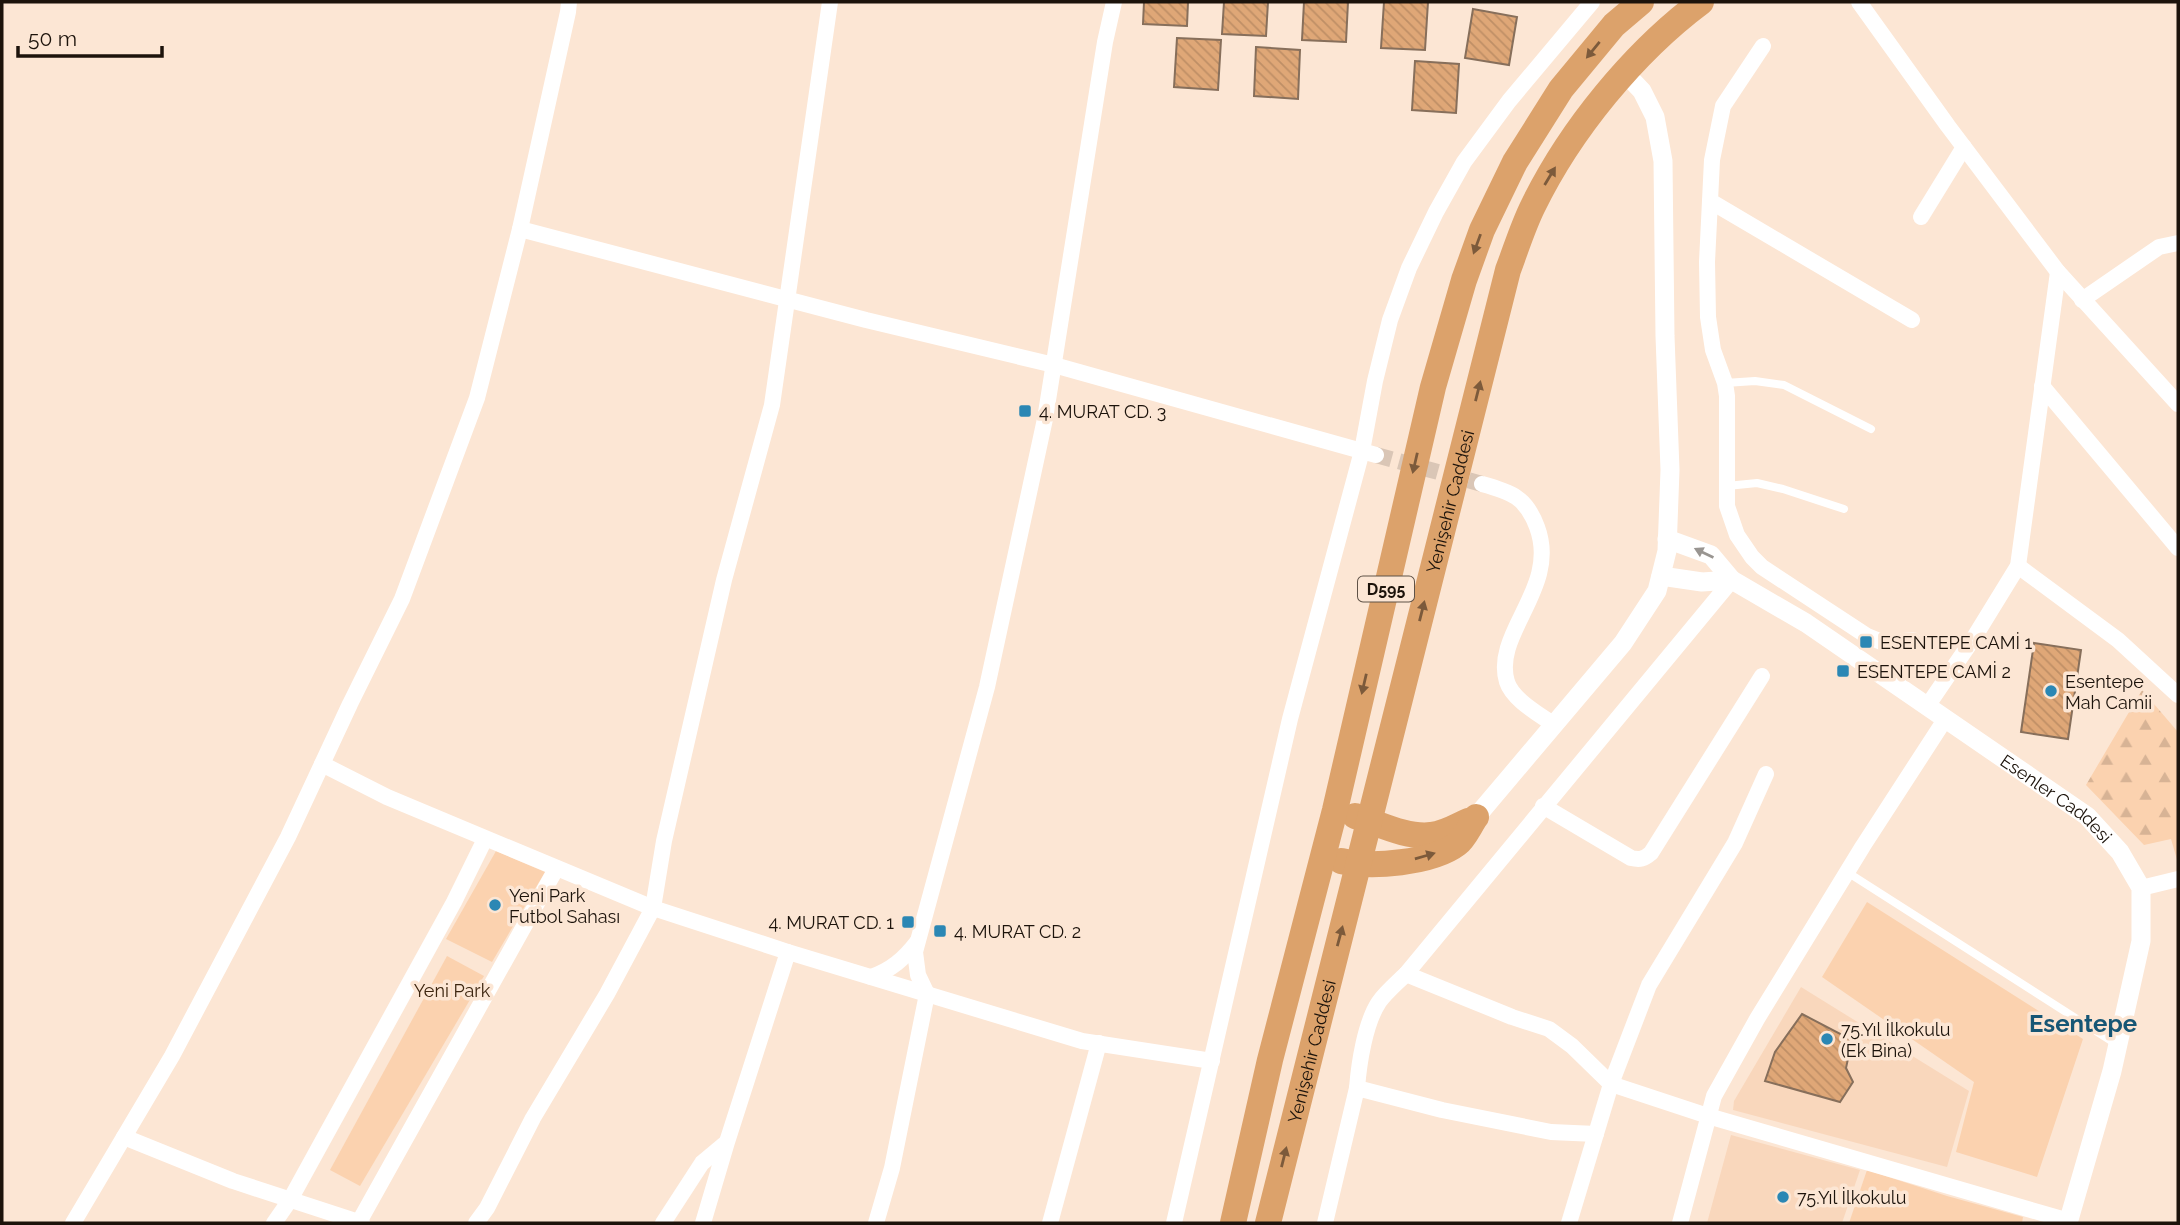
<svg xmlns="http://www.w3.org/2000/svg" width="2180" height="1225" font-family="Raleway,sans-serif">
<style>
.built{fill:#f9d7bc}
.green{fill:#fbd2af}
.forest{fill:url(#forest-firs)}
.building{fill:url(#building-back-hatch);stroke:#876f5b;stroke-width:2}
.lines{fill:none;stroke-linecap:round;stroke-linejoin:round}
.minor-tunnel{stroke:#dac6b6;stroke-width:16;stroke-dasharray:16 8;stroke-linecap:butt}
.service{stroke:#fff;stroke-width:8}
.minor{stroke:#fff;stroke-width:16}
.tertiary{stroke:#fff;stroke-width:19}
.trunk{stroke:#dca26b;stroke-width:26}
.oneway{fill:#7c5a3b}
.oneway2{fill:#999591}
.poi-dot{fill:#2b87b4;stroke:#fce6d4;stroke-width:2.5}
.labels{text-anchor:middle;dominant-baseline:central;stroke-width:7;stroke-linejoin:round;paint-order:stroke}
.shield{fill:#fce6d4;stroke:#5f5247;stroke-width:2}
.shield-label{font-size:16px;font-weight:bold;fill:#1c130b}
.poi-label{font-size:18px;fill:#1c130b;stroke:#fce6d4;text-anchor:start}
.street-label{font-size:18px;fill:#1c130b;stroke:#fce6d4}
.park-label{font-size:18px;fill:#3c250f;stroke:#fce6d4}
.district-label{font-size:24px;font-weight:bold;fill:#165675;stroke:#fce6d4}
</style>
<defs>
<pattern id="forest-firs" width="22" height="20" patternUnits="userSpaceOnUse" patternTransform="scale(1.75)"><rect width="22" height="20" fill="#fbd2af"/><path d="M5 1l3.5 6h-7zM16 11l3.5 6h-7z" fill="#d7b395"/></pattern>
<pattern id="building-back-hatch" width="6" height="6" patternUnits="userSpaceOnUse" patternTransform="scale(1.75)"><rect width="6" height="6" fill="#dfa777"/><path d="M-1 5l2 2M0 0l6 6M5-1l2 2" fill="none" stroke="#bf8f66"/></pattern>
</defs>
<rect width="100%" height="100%" fill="#fce6d4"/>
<g class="built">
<polygon points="1801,987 1969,1091 1947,1167 1733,1110 1734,1101"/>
<polygon points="1731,1135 1860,1170 1842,1223 1707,1223"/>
</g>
<g class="green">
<polygon points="496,851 545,872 492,962 446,939"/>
<polygon points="1867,902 2083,1039 2037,1177 1956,1152 1974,1082 1822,977"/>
<polygon points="447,956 484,976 360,1186 330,1170"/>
<polygon points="1867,1170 1947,1196 2023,1217 2022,1223 1849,1223"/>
</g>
<polygon class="forest" points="2142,690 2178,732 2178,863 2171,839 2144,845 2086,785"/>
<g class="building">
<polygon points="1144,2 1188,2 1187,26 1143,24"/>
<polygon points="1224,2 1268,2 1266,36 1222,34"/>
<polygon points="1304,2 1348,2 1346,42 1302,40"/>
<polygon points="1384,2 1428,2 1425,50 1381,48"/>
<polygon points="1473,9 1517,17 1509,65 1465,58"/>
<polygon points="1177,38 1221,40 1218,90 1174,87"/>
<polygon points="1256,47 1300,50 1298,99 1254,96"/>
<polygon points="1415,61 1459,64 1456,113 1412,110"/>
<polygon points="2034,643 2081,650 2068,739 2021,732"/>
<polygon points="1802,1014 1852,1040 1846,1068 1853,1082 1840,1102 1765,1081 1775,1052"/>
</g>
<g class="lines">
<polyline class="minor-tunnel" points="1376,455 1482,484"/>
<g class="service">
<polyline points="1725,383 1755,381 1784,385 1871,429"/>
<polyline points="1727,486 1757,483 1783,489 1844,509"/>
<polyline points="1847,872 2116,1044"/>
</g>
<g class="minor">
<polyline points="1859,2 1948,126 2058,272 2178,404"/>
<polyline points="1763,46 1723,106 1712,160 1707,262 1708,317 1713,350 1725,383 1727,396 1727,506 1737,535 1752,557 1762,567 1867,636 1884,643 1913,640"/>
<polyline points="1710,201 1912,320"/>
<polyline points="1921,217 1964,147"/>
<polyline points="520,229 866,320 1054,365 1376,455"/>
<polyline points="2082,300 2159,247 2178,243"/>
<polyline points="2042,386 2178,548"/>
<path d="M 1482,484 C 1511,492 1526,497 1537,527 C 1560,588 1492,633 1507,682 C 1513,700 1539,714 1554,725"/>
<polyline points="2018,566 2118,640 2178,695"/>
<polyline points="1928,705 1975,636 2018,566 2058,272"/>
<polyline points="322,764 387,797 653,908 788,952 1082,1041 1212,1061"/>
<path d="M 1543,806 L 1631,858 C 1640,860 1644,859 1651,853 L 1762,676"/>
<polyline points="2141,888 2178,879"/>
<polyline points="1406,974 1512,1017 1549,1029 1572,1046 1611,1084 1708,1116 2069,1221"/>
<path d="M 871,977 C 891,970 904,959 917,942"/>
<polyline points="1357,1088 1442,1110 1551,1132 1596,1134"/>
<polyline points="124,1137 233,1181 362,1223"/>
<polyline points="359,1222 556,869"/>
<polyline points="73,1223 172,1056 288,837 350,704 402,599 477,398 520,229 568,12 569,2"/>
<polyline points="274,1223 290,1200 454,902 485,839"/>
<polyline points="476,1223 487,1208 533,1118 607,994 653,908 664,841 724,580 772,405 830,2"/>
<polyline points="663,1223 702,1163 726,1143"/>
<polyline points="703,1223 727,1142 788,952"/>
<polyline points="876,1223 892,1168 927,994 918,975 915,952 987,687 1045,419 1105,42 1114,2"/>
<polyline points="1050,1223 1099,1043"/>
<polyline points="1174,1223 1290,719 1362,451 1375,381 1390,320 1409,268 1436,212 1464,162 1509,101 1592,2"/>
<path d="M 1325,1223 L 1357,1088 C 1359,1063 1365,1023 1379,1002 C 1386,992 1397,983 1406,974 L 1732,580"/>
<polyline points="1569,1223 1611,1084 1649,985 1735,843 1766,774"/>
<polyline points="1680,1223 1714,1096 1757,1019 1863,846 1946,718"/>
</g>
<g class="tertiary">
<path id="s1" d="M 1667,539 L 1711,555 L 1732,580 L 1806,623 L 2087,816 L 2120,852 L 2141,888 L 2141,941 L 2112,1071 L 2068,1223"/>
<polyline points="1661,576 1702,582 1732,580"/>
<polyline points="1476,817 1623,643 1657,591 1667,551 1670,470 1665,336 1663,161 1655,117 1642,91 1624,72"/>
</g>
<g class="trunk">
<path d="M 1355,816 C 1378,823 1406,838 1431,835 C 1444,834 1457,826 1468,821"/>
<path d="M 1341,861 C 1371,868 1432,863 1457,844 C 1465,838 1470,825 1476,817"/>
<polyline points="1233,1223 1270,1060 1335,810 1433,387 1464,280 1482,230 1515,162 1561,89 1614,25 1641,2"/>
<path id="s2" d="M 1268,1223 L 1508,270 C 1516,249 1523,226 1533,206 C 1570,130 1634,52 1701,2"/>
</g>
</g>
<defs><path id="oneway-solid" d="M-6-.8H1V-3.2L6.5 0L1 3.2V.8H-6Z" transform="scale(1.75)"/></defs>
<g class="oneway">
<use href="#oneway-solid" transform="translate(1593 50) rotate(129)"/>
<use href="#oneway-solid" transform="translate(1550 176) rotate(-59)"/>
<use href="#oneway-solid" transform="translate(1477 244) rotate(110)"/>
<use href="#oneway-solid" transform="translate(1478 391) rotate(-76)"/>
<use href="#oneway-solid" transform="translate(1415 463) rotate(103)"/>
<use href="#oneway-solid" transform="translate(1422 611) rotate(-76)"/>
<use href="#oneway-solid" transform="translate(1364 684) rotate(103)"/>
<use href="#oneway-solid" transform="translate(1425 856) rotate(-16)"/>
<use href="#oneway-solid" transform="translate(1340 936) rotate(-75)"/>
<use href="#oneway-solid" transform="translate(1284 1157) rotate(-76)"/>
</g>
<use class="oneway2" href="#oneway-solid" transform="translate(1704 553) rotate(-154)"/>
<g class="poi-dot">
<rect x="1018" y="404" width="14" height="14" rx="3.5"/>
<rect x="1859" y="635" width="14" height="14" rx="3.5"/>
<rect x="1836" y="664" width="14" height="14" rx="3.5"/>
<circle cx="2051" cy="691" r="7"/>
<circle cx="495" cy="905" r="7"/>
<rect x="901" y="915" width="14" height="14" rx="3.5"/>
<rect x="933" y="924" width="14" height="14" rx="3.5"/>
<circle cx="1827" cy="1039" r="7"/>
<circle cx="1783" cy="1197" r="7"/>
</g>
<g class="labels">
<rect class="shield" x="1358" y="576.5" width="56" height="25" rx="5"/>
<g class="shield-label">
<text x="1386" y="589">D595</text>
</g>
<g class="poi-label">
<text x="1039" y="411">4. MURAT CD. 3</text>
<text x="1880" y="642">ESENTEPE CAMİ 1</text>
<text x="1857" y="671">ESENTEPE CAMİ 2</text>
<text x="2065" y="681">Esentepe<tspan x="2065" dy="21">Mah Camii</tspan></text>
<text x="509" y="895">Yeni Park<tspan x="509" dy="21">Futbol Sahası</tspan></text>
<text x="894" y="922" text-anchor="end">4. MURAT CD. 1</text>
<text x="954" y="931">4. MURAT CD. 2</text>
<text x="1841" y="1029">75.Yıl İlkokulu<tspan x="1841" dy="21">(Ek Bina)</tspan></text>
<text x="1797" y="1197">75.Yıl İlkokulu</text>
</g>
<g class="street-label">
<text stroke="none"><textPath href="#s2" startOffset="744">Yenişehir Caddesi</textPath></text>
<text stroke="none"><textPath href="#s1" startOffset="471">Esenler Caddesi</textPath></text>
<text stroke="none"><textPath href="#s2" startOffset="177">Yenişehir Caddesi</textPath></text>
</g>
<g class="park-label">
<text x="452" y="990">Yeni Park</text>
</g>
<g class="district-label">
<text x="2083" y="1023">Esentepe</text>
</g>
</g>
<rect width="2180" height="1225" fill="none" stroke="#1c130b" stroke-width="7"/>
<path d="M18 46v10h144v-10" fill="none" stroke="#1c130b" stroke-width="3.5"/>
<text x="28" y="46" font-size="21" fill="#1c130b" stroke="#fce6d4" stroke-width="5" paint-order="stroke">50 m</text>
</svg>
